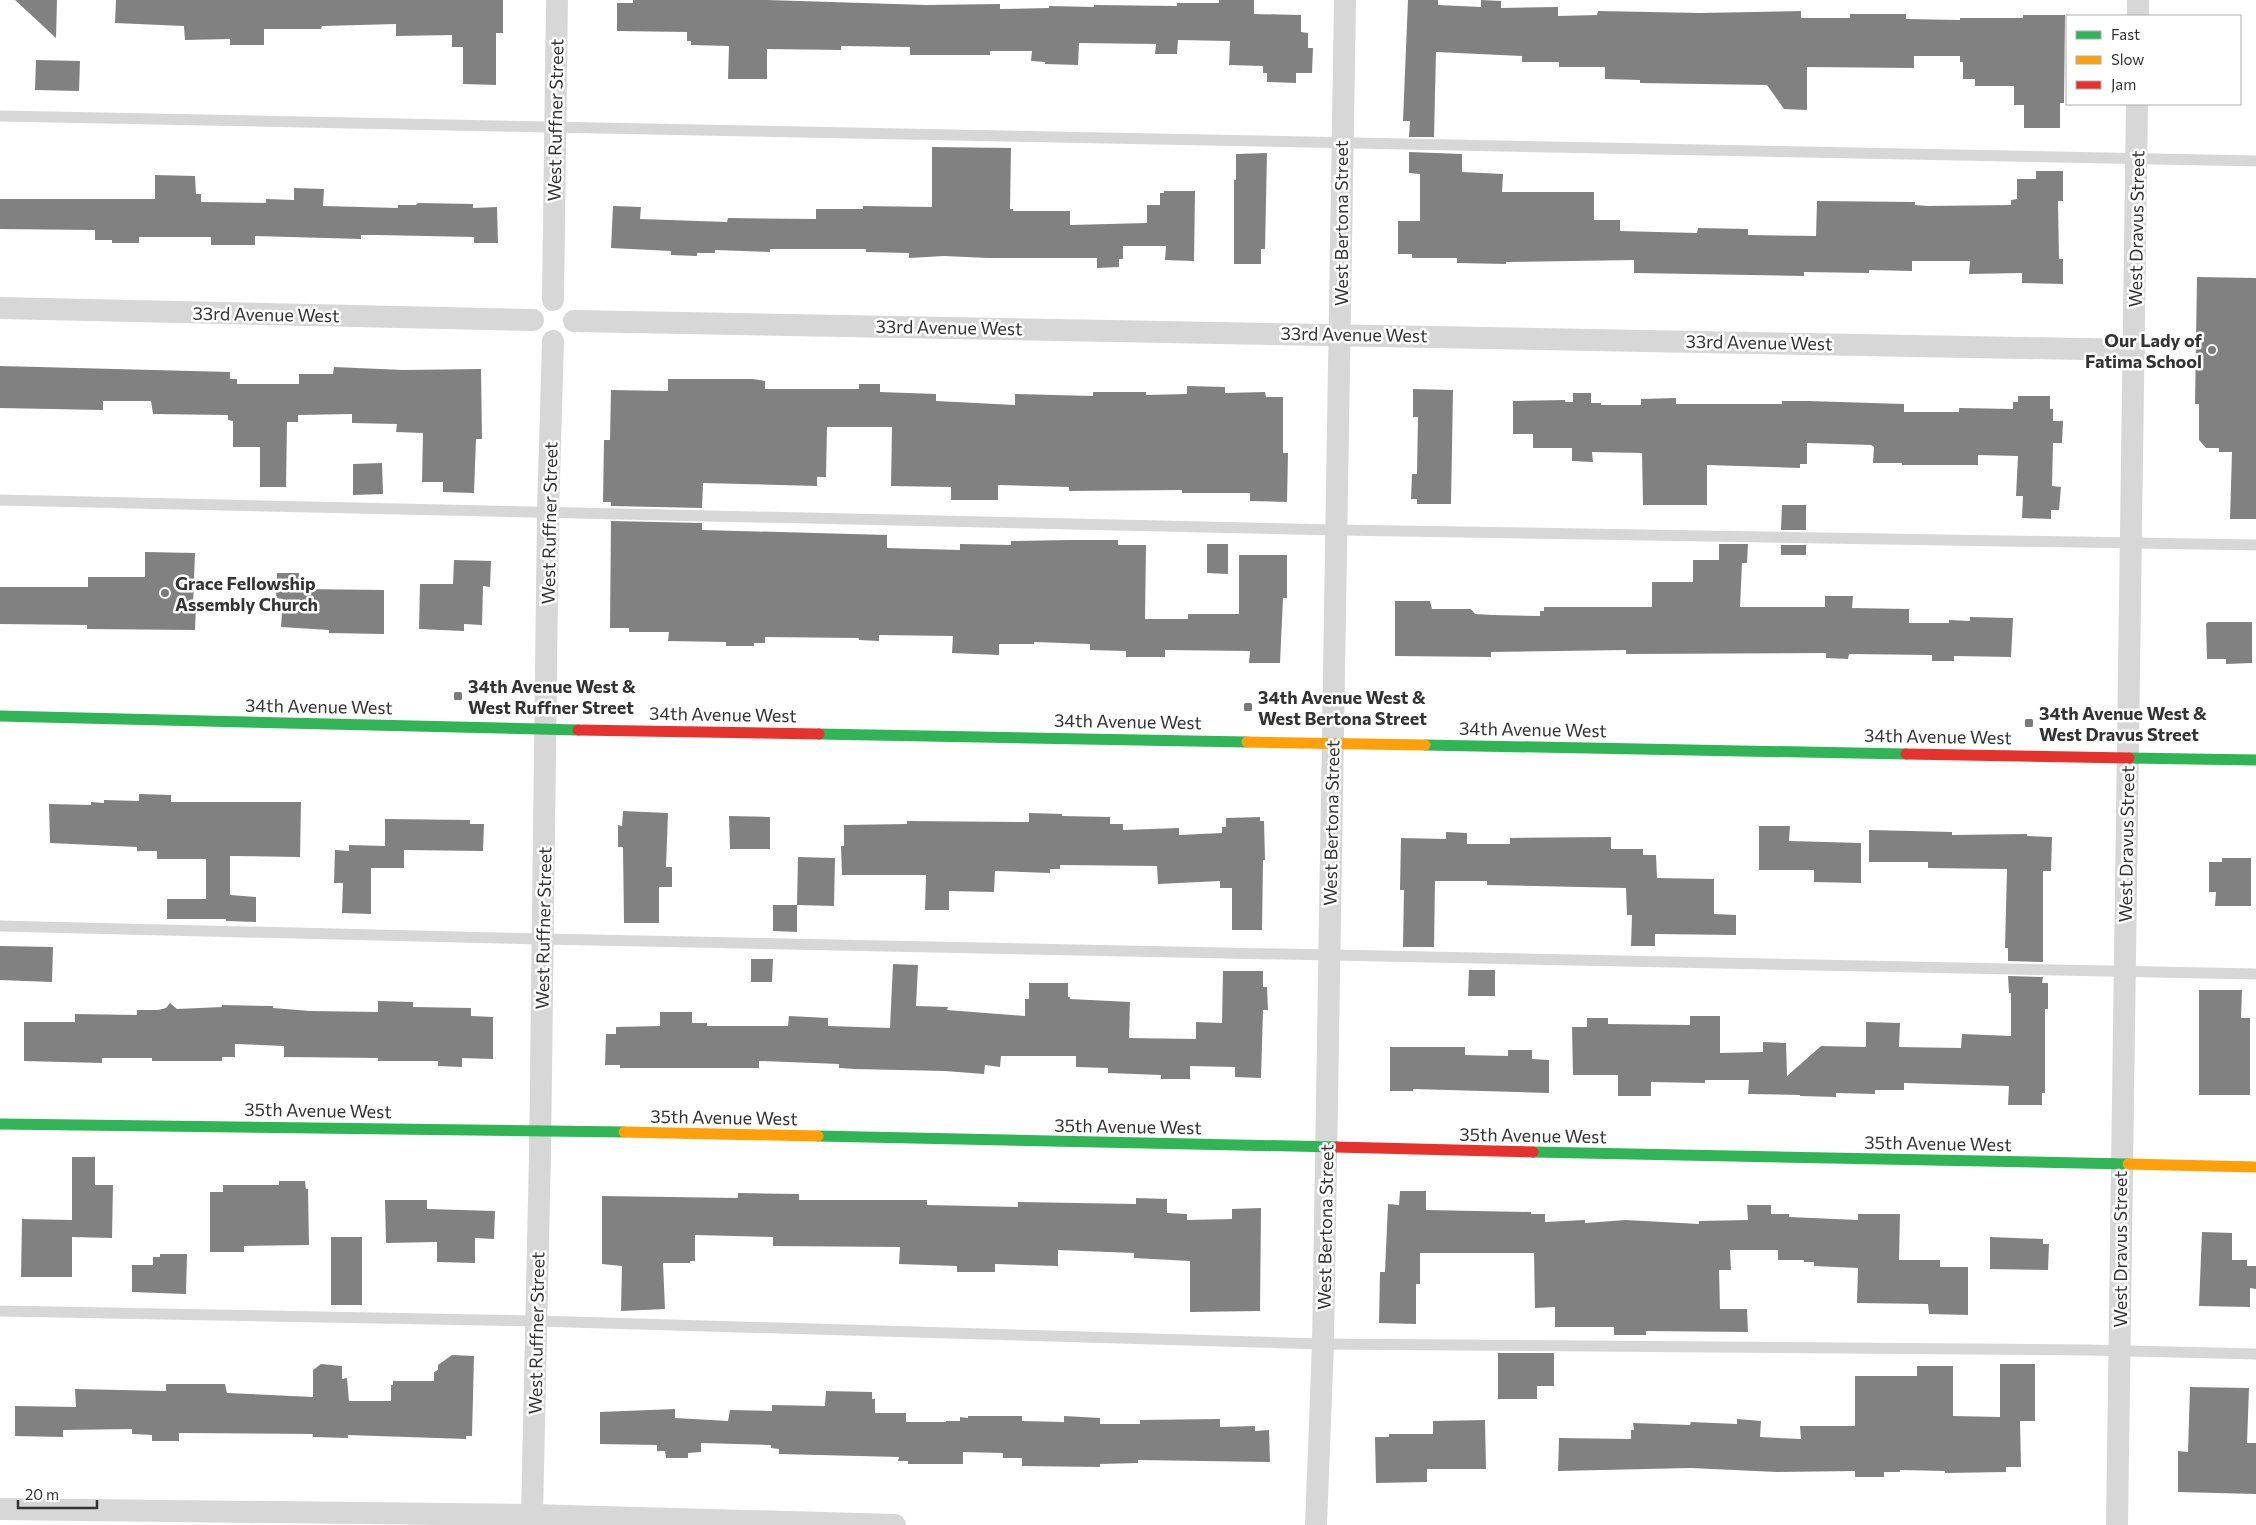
<svg xmlns="http://www.w3.org/2000/svg" width="2256" height="1525" font-family="Commissioner,sans-serif">
<style>
.building{fill:#818181}
.lines{fill:none;stroke-linecap:round;stroke-linejoin:round}
.lane{stroke:#d7d7d7;stroke-width:11}
.street{stroke:#d7d7d7;stroke-width:22}
.fast{stroke:#30b455;stroke-width:11}
.slow{stroke:#ff9f0a;stroke-width:11}
.jam{stroke:#e5322d;stroke-width:11}
.poi-dot{fill:#7a7a7a;stroke:#fff;stroke-width:2}
.labels{text-anchor:middle;dominant-baseline:central;stroke-width:5;stroke-linejoin:round;paint-order:stroke}
.street-label{font-size:18px;fill:#333;stroke:#fff}
.poi-label{font-size:18px;font-weight:bold;fill:#333;stroke:#fff;text-anchor:start}
</style>
<rect width="100%" height="100%" fill="#fff"/>
<g class="building">
<polygon points="15,0 57,0 56,38"/>
<polygon points="116,0 503,0 503,33 496,33 496,85 463,84 463,47 452,47 452,35 396,36 396,24 322,26 321,29 264,29 264,45 230,45 230,39 185,40 184,26 115,23"/>
<polygon points="633,0 767,0 926,5 1000,4 1000,9 1049,8 1049,6 1094,7 1094,5 1177,6 1177,3 1219,3 1219,0 1254,0 1254,14 1301,15 1301,32 1308,33 1308,48 1313,48 1312,73 1296,73 1296,83 1267,82 1267,73 1263,73 1263,66 1229,65 1230,41 1178,40 1177,54 1155,54 1156,44 1079,43 1078,65 1045,64 1045,62 1031,61 1032,51 990,51 990,55 910,55 910,47 841,46 841,50 767,49 767,79 728,79 729,46 691,45 691,41 687,41 687,32 617,31 617,3 633,3"/>
<polygon points="1408,0 1438,0 1438,5 1481,7 1481,0 1501,1 1501,8 1558,7 1558,16 1597,15 1598,11 1700,13 1801,11 1801,18 1850,18 1850,14 1906,14 1906,19 1960,20 1960,18 2023,18 2023,15 2065,15 2064,103 2060,103 2060,128 2024,128 2024,105 2014,105 2014,86 1975,86 1975,79 1963,79 1963,62 1960,62 1960,56 1914,56 1914,68 1807,67 1807,110 1784,109 1767,85 1640,83 1640,80 1605,79 1605,67 1559,67 1559,62 1522,62 1522,56 1436,52 1434,137 1409,137 1410,121 1403,121"/>
<polygon points="36,60 80,61 79,91 35,90"/>
<polygon points="932,147 1011,148 1010,209 1013,209 1013,211 1070,211 1070,225 1147,223 1147,205 1160,205 1160,193 1164,193 1164,191 1195,191 1194,261 1165,260 1166,246 1123,246 1123,259 1119,259 1119,267 1097,268 1097,258 988,258 944,256 909,258 909,253 866,252 866,249 770,249 770,252 715,250 715,253 697,253 697,256 671,255 671,251 611,248 613,206 641,207 640,219 727,222 728,218 816,219 816,209 863,209 863,206 932,207"/>
<polygon points="1409,152 1462,154 1462,172 1503,174 1502,192 1594,192 1594,220 1620,220 1620,231 1697,233 1698,228 1748,229 1748,235 1816,236 1817,201 1915,202 1915,205 1928,206 2011,205 2011,200 2017,199 2017,179 2036,179 2036,171 2063,171 2063,201 2058,201 2059,259 2063,259 2063,284 2022,283 2022,273 1969,274 1970,261 1912,261 1912,271 1869,270 1869,273 1804,272 1804,276 1634,273 1634,260 1506,262 1506,264 1457,263 1457,258 1412,258 1412,254 1398,254 1398,221 1420,221 1420,174 1409,173"/>
<polygon points="1267,153 1265,249 1261,249 1261,264 1234,264 1234,180 1236,180 1236,154"/>
<polygon points="155,175 195,176 196,194 201,194 201,202 266,203 266,199 294,200 294,188 324,189 323,206 398,208 398,205 416,205 418,203 473,204 473,208 497,207 498,243 474,243 474,237 377,235 361,235 361,239 255,236 255,245 211,245 211,237 139,237 139,243 112,243 112,240 95,240 95,230 0,229 0,199 155,199"/>
<polygon points="2197,277 2256,278 2256,519 2230,519 2232,452 2219,452 2219,448 2206,448 2199,440 2199,404 2195,404"/>
<polygon points="0,366 230,372 230,379 237,379 237,384 299,384 299,374 333,374 334,367 403,370 481,369 482,439 476,439 474,493 443,492 443,482 422,482 423,433 396,432 397,424 352,423 352,414 298,415 298,422 287,422 286,487 260,487 260,447 233,447 233,421 228,420 228,415 153,414 151,401 103,401 103,410 0,408"/>
<polygon points="668,379 753,379 765,381 765,389 859,389 859,384 880,384 880,392 936,394 936,401 1015,405 1015,394 1093,396 1093,392 1146,392 1146,395 1187,394 1187,386 1225,387 1225,393 1265,392 1266,397 1283,397 1283,453 1288,453 1287,502 1250,501 1250,493 1182,493 1182,490 1069,491 1069,487 998,485 998,500 951,500 951,487 891,486 892,427 827,427 826,477 817,477 817,486 703,483 702,508 611,506 611,502 603,502 604,440 610,440 611,390 668,391"/>
<polygon points="1413,389 1453,390 1451,504 1417,504 1417,499 1411,499 1412,474 1417,474 1418,417 1413,417"/>
<polygon points="1573,393 1591,393 1591,403 1601,403 1601,405 1641,405 1641,399 1676,398 1676,404 1782,404 1782,401 1808,401 1904,404 1904,412 1959,412 1959,408 2013,409 2013,402 2018,402 2018,396 2050,396 2050,409 2053,409 2053,421 2063,421 2062,443 2053,443 2052,486 2061,487 2059,510 2051,510 2051,519 2022,518 2023,496 2016,496 2018,456 1978,455 1978,465 1902,465 1902,463 1873,463 1874,447 1871,445 1807,443 1807,464 1800,464 1800,468 1707,465 1707,505 1643,505 1642,453 1592,452 1593,462 1572,461 1572,448 1533,448 1533,434 1513,434 1513,401 1565,400 1565,402 1573,402"/>
<polygon points="382,463 383,494 353,495 353,464"/>
<polygon points="1782,505 1806,505 1806,530 1781,530"/>
<polygon points="611,521 702,523 702,530 887,535 887,548 960,550 960,544 1011,545 1011,541 1069,540 1118,540 1118,545 1146,545 1145,619 1188,619 1188,614 1239,614 1239,555 1287,555 1287,598 1283,598 1280,663 1249,663 1250,651 1165,650 1165,657 1126,657 1126,651 1090,650 1090,644 1034,642 1034,644 999,644 999,655 952,653 953,636 879,635 879,641 859,640 859,638 765,637 765,643 754,643 754,646 726,646 726,642 668,641 669,632 629,632 629,628 610,628"/>
<polygon points="1207,544 1228,544 1228,574 1207,573"/>
<polygon points="1719,544 1748,544 1747,563 1742,563 1740,607 1825,607 1825,596 1853,596 1852,608 1909,609 1909,623 1949,623 1949,620 1970,621 1970,617 2013,618 2011,657 1954,656 1954,661 1932,661 1932,655 1849,654 1848,659 1826,658 1826,653 1626,654 1626,650 1491,652 1491,657 1395,656 1395,601 1430,601 1432,609 1471,609 1475,614 1492,615 1540,616 1540,611 1544,611 1544,607 1652,607 1652,582 1693,582 1693,560 1719,560"/>
<rect x="1781" y="545" width="25" height="10"/>
<polygon points="145,552 195,553 193,605 196,605 195,630 87,629 87,625 0,624 0,587 88,587 88,577 145,577"/>
<polygon points="454,560 491,561 490,587 483,586 482,625 464,624 464,631 419,629 420,584 453,584"/>
<polygon points="277,573 299,573 298,589 384,590 384,634 329,633 329,630 281,627 283,599 276,598"/>
<polygon points="2208,622 2252,622 2252,663 2226,664 2226,659 2207,659 2206,624"/>
<polygon points="139,794 171,795 171,802 301,802 300,857 230,856 230,895 256,897 256,922 226,921 226,919 167,919 167,899 206,899 206,859 157,859 157,851 137,851 137,847 50,843 49,804 91,805 91,802 104,803 104,800 139,801"/>
<polygon points="623,811 668,813 666,867 672,867 672,887 659,887 659,923 624,923 623,847 618,847 618,825 622,826"/>
<polygon points="1029,813 1062,814 1062,816 1110,817 1110,824 1123,824 1123,830 1179,828 1179,835 1222,833 1222,827 1226,827 1226,818 1260,817 1260,821 1264,821 1265,860 1263,860 1262,930 1232,930 1232,888 1220,888 1220,881 1158,884 1157,866 1060,865 1060,869 1050,869 1050,873 995,871 994,892 949,891 949,910 925,910 926,875 842,875 841,846 844,846 844,825 907,824 907,821 1029,822"/>
<polygon points="729,816 770,817 770,849 730,849"/>
<polygon points="385,819 470,820 470,824 484,824 483,851 404,850 404,868 371,868 371,914 342,913 343,883 334,883 335,850 349,851 349,845 385,846"/>
<polygon points="1759,826 1790,826 1789,841 1861,843 1861,883 1814,882 1814,870 1759,870"/>
<polygon points="1869,830 1952,832 1952,835 2027,834 2027,836 2052,837 2051,871 2043,871 2043,962 2008,961 2008,948 2005,948 2007,869 1928,868 1928,862 1869,862"/>
<polygon points="1446,832 1467,833 1467,844 1510,844 1510,838 1611,837 1611,849 1643,849 1643,855 1656,855 1657,878 1714,879 1714,914 1736,915 1736,935 1655,934 1655,946 1631,946 1632,915 1627,915 1626,888 1487,885 1487,881 1435,881 1434,947 1403,947 1404,890 1400,890 1401,838 1446,839"/>
<polygon points="798,857 835,858 834,906 797,905"/>
<polygon points="2222,858 2251,858 2251,906 2215,906 2216,892 2209,892 2209,862 2222,862"/>
<polygon points="773,905 797,905 797,932 773,931"/>
<polygon points="0,946 53,947 52,982 0,980"/>
<polygon points="751,959 773,959 772,982 751,982"/>
<polygon points="893,964 918,965 916,1006 948,1007 947,1010 1025,1016 1025,999 1029,999 1029,983 1068,983 1068,997 1070,997 1070,999 1130,1002 1129,1038 1196,1039 1196,1022 1222,1023 1223,971 1263,971 1263,987 1267,987 1268,1010 1263,1010 1261,1078 1235,1077 1235,1067 1190,1066 1190,1079 1161,1079 1161,1075 1108,1073 1108,1068 1076,1067 1076,1056 1001,1056 1000,1067 985,1065 984,1074 945,1071 855,1069 839,1068 839,1064 759,1061 759,1068 620,1068 620,1065 605,1065 606,1034 616,1034 616,1027 660,1026 660,1012 692,1012 692,1023 707,1023 707,1026 788,1026 789,1016 828,1018 828,1026 890,1028"/>
<polygon points="1469,970 1495,970 1495,996 1468,996"/>
<polygon points="2008,976 2043,977 2042,983 2048,983 2048,1009 2045,1009 2045,1093 2042,1093 2042,1105 2008,1105 2009,1086 1904,1083 1904,1090 1875,1090 1875,1094 1836,1093 1836,1097 1800,1096 1800,1095 1748,1094 1749,1080 1705,1080 1705,1083 1651,1082 1651,1096 1618,1096 1618,1075 1573,1075 1572,1027 1587,1027 1587,1018 1608,1018 1608,1024 1690,1025 1690,1016 1720,1016 1720,1053 1763,1052 1763,1042 1786,1043 1787,1076 1821,1046 1866,1047 1866,1022 1900,1023 1899,1047 1961,1048 1962,1034 2011,1036 2011,993 2009,993"/>
<polygon points="2199,990 2242,990 2241,1018 2250,1018 2250,1095 2199,1095"/>
<polygon points="378,1001 413,1002 413,1007 471,1008 471,1016 493,1017 493,1059 462,1058 462,1067 438,1066 438,1061 378,1061 378,1058 284,1057 284,1046 235,1044 235,1057 222,1057 222,1061 152,1061 152,1058 102,1058 102,1063 24,1061 24,1022 75,1022 75,1014 137,1015 137,1010 158,1010 166,1008 170,1003 177,1009 222,1007 222,1005 273,1006 273,1008 310,1011 378,1012"/>
<polygon points="1390,1047 1465,1047 1465,1055 1508,1056 1508,1050 1532,1050 1532,1059 1549,1060 1549,1093 1413,1089 1413,1091 1390,1091"/>
<polygon points="72,1157 95,1157 95,1185 113,1185 112,1238 72,1237 72,1277 21,1277 22,1219 72,1220"/>
<polygon points="279,1181 305,1181 306,1189 308,1189 309,1245 244,1246 244,1252 210,1252 210,1192 223,1192 223,1185 279,1185"/>
<polygon points="1400,1191 1426,1191 1426,1210 1531,1212 1531,1214 1545,1214 1545,1222 1585,1220 1585,1223 1626,1220 1699,1224 1699,1221 1748,1220 1747,1205 1771,1205 1771,1214 1789,1214 1789,1217 1858,1220 1858,1214 1900,1214 1899,1260 1940,1260 1940,1267 1968,1267 1968,1315 1929,1314 1928,1304 1857,1303 1858,1268 1814,1266 1814,1262 1804,1262 1804,1260 1778,1260 1778,1250 1730,1250 1731,1270 1719,1270 1720,1309 1747,1309 1748,1332 1646,1331 1646,1335 1614,1335 1614,1327 1555,1327 1555,1307 1535,1308 1534,1253 1420,1253 1420,1284 1416,1284 1416,1324 1379,1323 1380,1272 1385,1272 1388,1204 1399,1205"/>
<polygon points="738,1193 799,1194 799,1200 927,1200 927,1205 1018,1207 1018,1202 1136,1204 1136,1198 1167,1199 1167,1213 1187,1214 1187,1220 1232,1219 1232,1209 1261,1208 1260,1311 1190,1312 1190,1261 1134,1258 1134,1253 1058,1250 1058,1266 995,1264 995,1272 957,1272 957,1266 899,1264 900,1247 773,1246 773,1237 695,1235 695,1261 690,1261 690,1263 663,1263 665,1309 621,1311 622,1266 602,1264 602,1196 738,1198"/>
<polygon points="385,1200 427,1200 427,1209 495,1211 494,1239 475,1238 475,1263 437,1262 437,1242 386,1243"/>
<polygon points="2202,1232 2232,1233 2232,1260 2247,1260 2247,1266 2256,1266 2256,1289 2250,1288 2250,1307 2199,1306"/>
<rect x="331" y="1237" width="31" height="68"/>
<polygon points="1990,1237 2043,1239 2043,1244 2049,1244 2048,1270 1990,1269"/>
<polygon points="160,1254 187,1254 186,1294 132,1292 132,1265 153,1265 153,1257 160,1257"/>
<polygon points="1498,1353 1554,1353 1554,1386 1537,1386 1537,1399 1498,1399"/>
<polygon points="452,1355 474,1356 472,1436 466,1436 466,1439 348,1435 348,1438 313,1437 313,1434 179,1433 179,1441 152,1441 152,1435 132,1434 132,1429 63,1430 63,1437 15,1436 15,1406 76,1407 75,1389 166,1391 166,1384 225,1384 227,1393 313,1397 313,1370 321,1364 342,1366 342,1379 347,1378 349,1401 391,1401 391,1385 393,1385 393,1381 434,1381 434,1372 438,1370 438,1365"/>
<polygon points="2000,1364 2035,1364 2035,1421 2020,1421 2021,1467 2006,1467 2006,1472 1945,1473 1945,1471 1900,1470 1900,1472 1884,1472 1884,1477 1855,1477 1855,1471 1777,1472 1691,1468 1558,1471 1559,1438 1631,1439 1631,1430 1634,1430 1633,1423 1690,1425 1691,1422 1737,1424 1737,1419 1761,1421 1760,1437 1801,1439 1800,1426 1855,1426 1855,1376 1917,1376 1917,1366 1953,1366 1953,1416 2000,1417"/>
<polygon points="2190,1387 2249,1388 2247,1443 2256,1443 2256,1494 2178,1492 2178,1451 2188,1452"/>
<polygon points="826,1391 872,1392 872,1399 875,1399 875,1413 906,1413 906,1422 946,1422 946,1421 960,1421 960,1417 968,1418 968,1416 1022,1416 1022,1421 1064,1422 1064,1416 1100,1418 1100,1424 1140,1424 1140,1420 1220,1419 1220,1427 1255,1426 1255,1431 1269,1430 1270,1462 1138,1460 1138,1463 1100,1464 1100,1467 1022,1466 1022,1458 1003,1458 1003,1453 963,1452 963,1464 908,1464 908,1461 898,1461 899,1457 779,1454 779,1449 771,1448 771,1445 701,1443 701,1452 688,1453 688,1458 666,1458 665,1451 657,1451 657,1445 600,1444 600,1412 675,1409 675,1418 728,1421 730,1410 772,1411 772,1405 825,1406"/>
<polygon points="1485,1420 1486,1469 1427,1469 1427,1482 1376,1483 1375,1437 1389,1437 1389,1434 1433,1434 1433,1421"/>
</g>
<g class="lines">
<g class="lane">
<polyline points="0,116 2256,161"/>
<polyline points="0,500 1336,530 2256,545"/>
<polyline points="0,926 543,939 2256,974"/>
<polyline points="0,1311 537,1321 1323,1344 2087,1350 2256,1354"/>
</g>
<g class="street">
<polyline points="2138,16 2138,0"/>
<polyline points="553,300 557,0"/>
<polyline points="0,308 533,320"/>
<polyline points="574,321 2134,350"/>
<polyline points="0,1509 532,1515 895,1525"/>
<polyline points="532,1515 540,1154 548,512 553,341"/>
<polyline points="1316,1525 1323,1344 1345,0"/>
<polyline points="2117,1525 2137,104"/>
</g>
<g class="fast">
<polyline points="0,716 578,730"/>
<polyline points="819,734 1247,742"/>
<polyline points="1425,745 1906,754"/>
<polyline points="2129,758 2256,760"/>
<polyline points="0,1124 624,1132"/>
<polyline points="818,1136 1336,1147"/>
<polyline points="1533,1152 2128,1164"/>
</g>
<g class="slow">
<polyline points="1247,742 1425,745"/>
<polyline points="624,1132 818,1136"/>
<polyline points="2128,1164 2256,1167"/>
</g>
<g class="jam">
<polyline points="578,730 819,734"/>
<polyline points="1906,754 2129,758"/>
<polyline points="1336,1147 1533,1152"/>
</g>
</g>
<g class="poi-dot">
<circle cx="2212" cy="350" r="5"/>
<circle cx="165" cy="593" r="5"/>
<rect x="453" y="691" width="10" height="10" rx="2.5"/>
<rect x="1243" y="702" width="10" height="10" rx="2.5"/>
<rect x="2024" y="718" width="10" height="10" rx="2.5"/>
</g>
<g class="labels">
<g class="street-label">
<text transform="translate(555 120) rotate(-89)">West Ruffner Street</text>
<text transform="translate(1341 223) rotate(-90)">West Bertona Street</text>
<text transform="translate(2136 229) rotate(-89)">West Dravus Street</text>
<text transform="translate(266 314) rotate(1)">33rd Avenue West</text>
<text transform="translate(949 327) rotate(1)">33rd Avenue West</text>
<text transform="translate(1354 334) rotate(1)">33rd Avenue West</text>
<text transform="translate(1759 342) rotate(1)">33rd Avenue West</text>
<text transform="translate(549 523) rotate(-89)">West Ruffner Street</text>
<text transform="translate(319 706) rotate(1)">34th Avenue West</text>
<text transform="translate(723 714) rotate(1)">34th Avenue West</text>
<text transform="translate(1128 721) rotate(1)">34th Avenue West</text>
<text transform="translate(1533 729) rotate(1)">34th Avenue West</text>
<text transform="translate(1938 736) rotate(1)">34th Avenue West</text>
<text transform="translate(1331 823) rotate(-89)">West Bertona Street</text>
<text transform="translate(2126 844) rotate(-89)">West Dravus Street</text>
<text transform="translate(543 928) rotate(-89)">West Ruffner Street</text>
<text transform="translate(318 1110) rotate(1)">35th Avenue West</text>
<text transform="translate(724 1117) rotate(1)">35th Avenue West</text>
<text transform="translate(1128 1126) rotate(1)">35th Avenue West</text>
<text transform="translate(1533 1135) rotate(1)">35th Avenue West</text>
<text transform="translate(1938 1143) rotate(1)">35th Avenue West</text>
<text transform="translate(1325 1227) rotate(-89)">West Bertona Street</text>
<text transform="translate(2120 1249) rotate(-90)">West Dravus Street</text>
<text transform="translate(536 1333) rotate(-89)">West Ruffner Street</text>
</g>
<g class="poi-label">
<text x="2202" y="340" text-anchor="end">Our Lady of<tspan x="2202" dy="21">Fatima School</tspan></text>
<text x="175" y="583">Grace Fellowship<tspan x="175" dy="21">Assembly Church</tspan></text>
<text x="468" y="686">34th Avenue West &amp;<tspan x="468" dy="21">West Ruffner Street</tspan></text>
<text x="1258" y="697">34th Avenue West &amp;<tspan x="1258" dy="21">West Bertona Street</tspan></text>
<text x="2039" y="713">34th Avenue West &amp;<tspan x="2039" dy="21">West Dravus Street</tspan></text>
</g>
</g>
<rect x="2066" y="15" width="175" height="90" fill="#ffffff" stroke="#adadad"/>
<rect x="2076" y="31" width="25" height="8" fill="#30b455" stroke="#adadad"/>
<text x="2111" y="40" font-size="15" fill="#333333">Fast</text>
<rect x="2076" y="56" width="25" height="8" fill="#ff9f0a" stroke="#adadad"/>
<text x="2111" y="65" font-size="15" fill="#333333">Slow</text>
<rect x="2076" y="81" width="25" height="8" fill="#e5322d" stroke="#adadad"/>
<text x="2111" y="90" font-size="15" fill="#333333">Jam</text>
<path d="M18 1500v8h79v-8" fill="none" stroke="#333333" stroke-width="2.5"/>
<text x="25" y="1500" font-size="15" fill="#333333" stroke="#ffffff" stroke-width="4" paint-order="stroke">20 m</text>
</svg>
